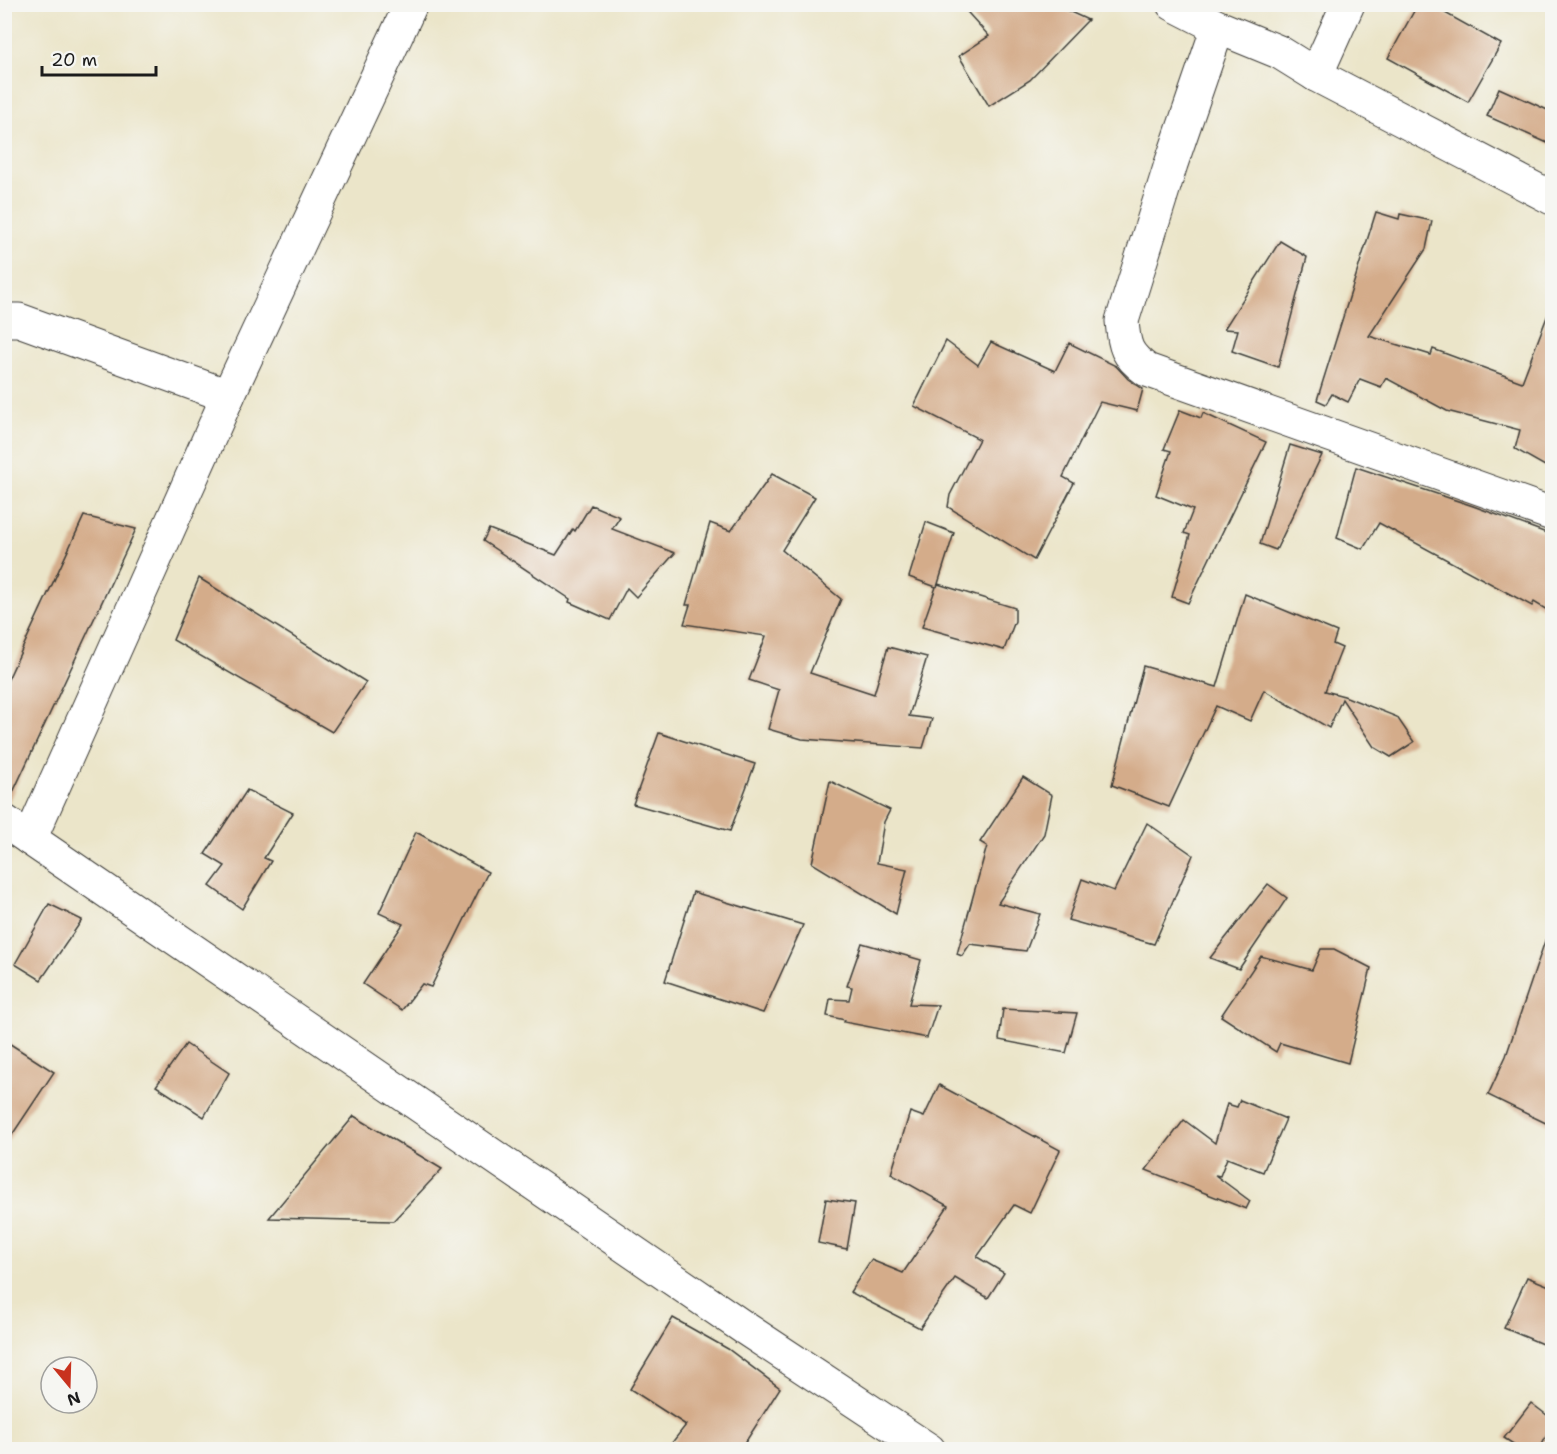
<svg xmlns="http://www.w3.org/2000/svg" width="1557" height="1454" font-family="'Shantell Sans',sans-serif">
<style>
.building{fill:#d4ac8a}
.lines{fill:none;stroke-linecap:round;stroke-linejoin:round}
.minor-casing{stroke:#3b3a36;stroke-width:35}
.minor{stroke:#fff;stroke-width:33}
</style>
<rect width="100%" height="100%" fill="#f6f6f2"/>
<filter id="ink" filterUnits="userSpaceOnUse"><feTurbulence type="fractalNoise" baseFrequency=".0167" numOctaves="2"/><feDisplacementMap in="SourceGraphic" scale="12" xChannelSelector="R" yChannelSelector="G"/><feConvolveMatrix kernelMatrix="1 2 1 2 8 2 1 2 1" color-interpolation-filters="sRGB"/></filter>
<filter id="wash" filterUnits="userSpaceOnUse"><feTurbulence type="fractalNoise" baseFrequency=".008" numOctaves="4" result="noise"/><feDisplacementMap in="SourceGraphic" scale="24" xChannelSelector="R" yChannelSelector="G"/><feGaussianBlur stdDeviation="1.35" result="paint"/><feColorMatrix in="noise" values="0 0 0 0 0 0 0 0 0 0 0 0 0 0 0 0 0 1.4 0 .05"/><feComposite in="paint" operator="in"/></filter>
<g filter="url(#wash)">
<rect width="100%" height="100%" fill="#ebe5c9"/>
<g id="blocks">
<g class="building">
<polygon points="960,4 1053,4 1088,20 1030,80 989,106 959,56 989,36"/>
<polygon points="1418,4 1429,4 1501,44 1468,102 1388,58"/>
<polygon points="1499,88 1552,112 1552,145 1487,116"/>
<polygon points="1376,212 1399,219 1400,214 1432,221 1426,249 1369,336 1431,355 1433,349 1522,382 1550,309 1552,309 1552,470 1515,449 1520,430 1447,411 1386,378 1381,387 1360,379 1348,402 1332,394 1326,404 1317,400"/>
<polygon points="1280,241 1307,257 1278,367 1232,351 1238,330 1224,329"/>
<polygon points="946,341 978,365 991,342 1055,371 1069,343 1116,366 1128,379 1143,389 1137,411 1100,402 1063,477 1074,483 1034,560 948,507 950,495 979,439 914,406"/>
<polygon points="1180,410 1201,418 1203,413 1266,442 1188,603 1172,597 1190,535 1184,533 1193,510 1156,495 1171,451 1164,449"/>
<polygon points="1290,445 1322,455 1276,550 1260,544"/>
<polygon points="1356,467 1473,506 1552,535 1552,613 1534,602 1532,606 1379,523 1363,549 1337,538"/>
<polygon points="772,474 815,497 782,550 841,599 810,673 874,694 888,647 927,657 909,716 932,719 923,748 802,739 768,729 779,690 749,680 766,636 684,624 690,605 686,605 710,523 731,531"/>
<polygon points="591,505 620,517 612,529 675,553 636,597 627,588 610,620 569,602 570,599 483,541 489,529 556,555 573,529 575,531"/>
<polygon points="84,516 136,529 8,803 4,802 4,688"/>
<polygon points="926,522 954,533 937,587 938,584 1015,608 1015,621 1004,650 922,627 936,587 909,577"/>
<polygon points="199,578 366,682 332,732 173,640"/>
<polygon points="1245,594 1337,632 1333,644 1342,648 1325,691 1344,696 1397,717 1414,742 1391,757 1374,747 1342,699 1329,728 1264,690 1250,721 1216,706 1169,807 1112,785 1143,666 1217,687"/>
<polygon points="659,733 755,764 730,831 633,804"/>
<polygon points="1023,777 1052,795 1044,834 998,903 1040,914 1026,951 970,944 962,956 957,954 987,846 980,842"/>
<polygon points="830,781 890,810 884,822 877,863 907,869 896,914 812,863"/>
<polygon points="247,790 293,813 264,858 271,861 242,909 210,886 225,866 205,854"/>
<polygon points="1147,823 1193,855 1154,944 1068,920 1082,879 1114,891"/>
<polygon points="416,832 488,872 431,987 422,984 402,1010 363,984 403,924 379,913"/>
<polygon points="1268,884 1287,898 1239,969 1210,958"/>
<polygon points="693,892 803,925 763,1013 665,981"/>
<polygon points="49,904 82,920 41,980 15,964"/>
<polygon points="1547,935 1552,936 1552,1126 1488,1095 1506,1056"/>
<polygon points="862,943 921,960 909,1004 938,1005 927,1038 844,1022 845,1020 827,1016 830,999 849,1000 852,987 847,986"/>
<polygon points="1321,949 1334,949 1371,968 1348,1063 1280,1043 1276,1052 1221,1016 1261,956 1312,970"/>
<polygon points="1003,1009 1077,1013 1066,1053 999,1040"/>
<polygon points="4,1040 54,1072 4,1147"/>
<polygon points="186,1044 229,1073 204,1117 156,1086"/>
<polygon points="939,1085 1060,1150 1030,1213 1014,1205 977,1257 1004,1273 988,1298 955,1278 920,1328 850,1292 871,1260 903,1273 948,1206 891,1174 910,1112 924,1117"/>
<polygon points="1240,1100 1286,1119 1263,1172 1227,1158 1220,1176 1215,1175 1250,1201 1246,1209 1146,1170 1184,1120 1215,1143 1227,1104 1237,1107"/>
<polygon points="354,1116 442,1169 393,1221 269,1218"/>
<polygon points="826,1199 855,1203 847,1249 818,1243"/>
<polygon points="1527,1277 1552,1287 1552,1348 1504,1328"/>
<polygon points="673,1318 728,1349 780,1388 741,1449 667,1449 686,1425 630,1389"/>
<polygon points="1531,1403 1552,1419 1552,1424 1540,1449 1521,1449 1504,1438"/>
</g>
</g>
</g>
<g filter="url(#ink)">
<use href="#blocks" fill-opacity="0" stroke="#3b3a36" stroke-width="1.5"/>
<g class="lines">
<g class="minor-casing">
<g id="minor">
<polyline points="1173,4 1218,27 1279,52 1316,75 1552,198"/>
<path d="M 1218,27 L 1171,164 L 1122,321 C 1124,346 1126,355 1147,370 L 1552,514"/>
<polyline points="1316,75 1348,4"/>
<polyline points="4,320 19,320 228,396"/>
<polyline points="4,821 746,1329 929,1450"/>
<polyline points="30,839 228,396 411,4"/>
</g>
</g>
<use href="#minor" class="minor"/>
</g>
</g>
<rect width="1557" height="1454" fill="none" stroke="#f6f6f2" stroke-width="24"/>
<g transform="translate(69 1385) rotate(161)"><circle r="28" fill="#f6f6f2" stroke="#9f9f9c" stroke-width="1.5"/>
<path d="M0-4.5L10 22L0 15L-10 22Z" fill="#c8321e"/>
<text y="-9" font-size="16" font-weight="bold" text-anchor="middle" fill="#1c1c1c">N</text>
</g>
<path d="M42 66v9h114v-9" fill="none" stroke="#1c1c1c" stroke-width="3"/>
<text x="51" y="66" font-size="18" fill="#1c1c1c" stroke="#f6f6f2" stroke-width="4.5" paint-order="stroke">20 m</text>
</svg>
